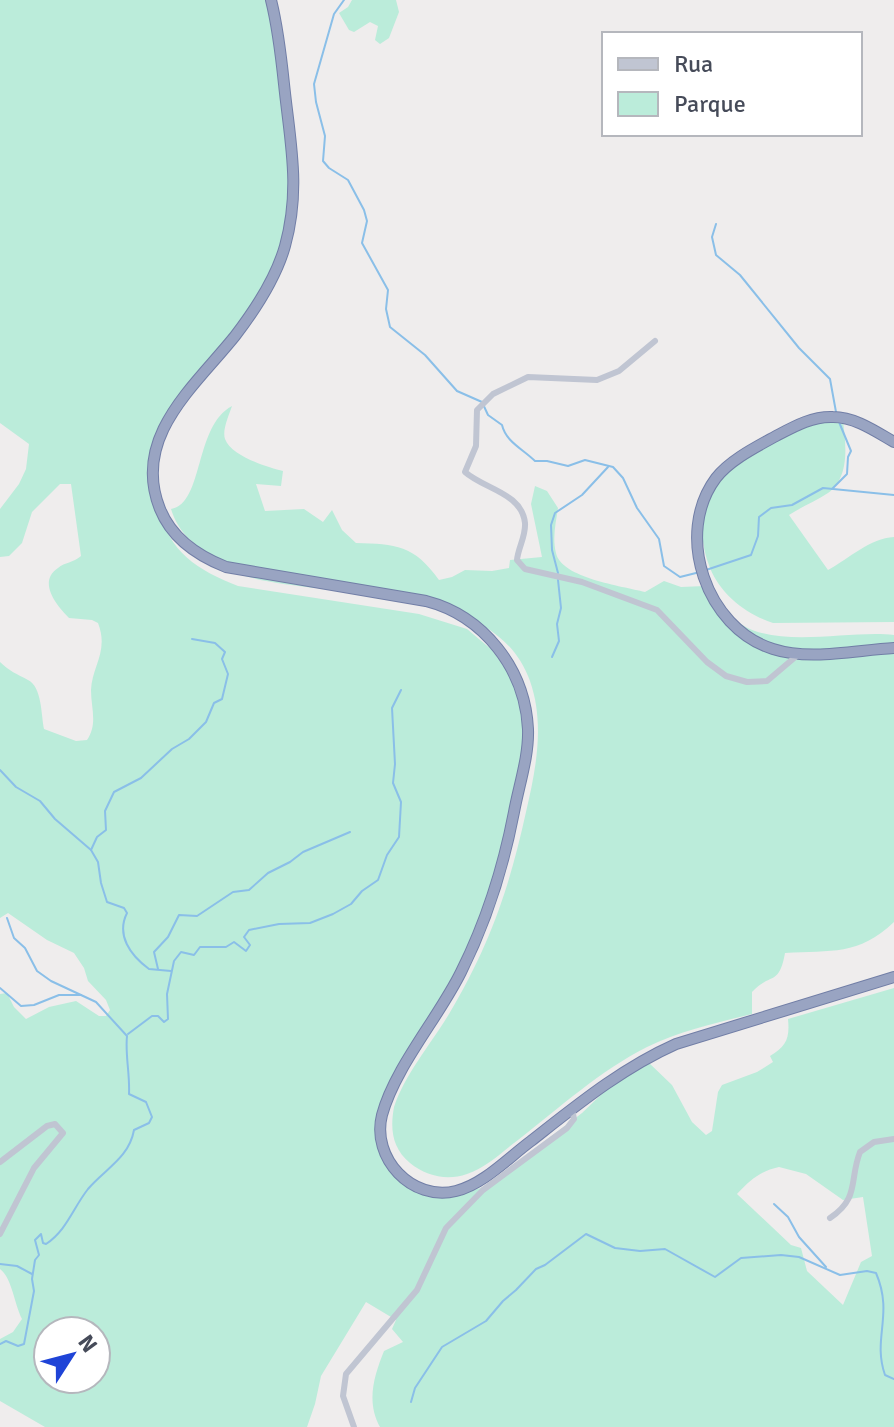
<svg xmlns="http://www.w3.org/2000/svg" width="894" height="1427" font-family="Signika,sans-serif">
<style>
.green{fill:#bbecda;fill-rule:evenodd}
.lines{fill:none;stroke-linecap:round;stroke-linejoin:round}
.stream{stroke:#8abfe8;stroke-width:2}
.trunk-casing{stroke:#717ea6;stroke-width:12}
.minor{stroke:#c0c5d2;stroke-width:6}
.trunk{stroke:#99a4c2;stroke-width:10}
</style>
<rect width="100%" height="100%" fill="#efeded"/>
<g class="green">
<path d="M 0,0 L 269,0 C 276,32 278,64 281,97 C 287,143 294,189 284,236 C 264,325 173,373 154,461 C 152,473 157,490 159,503 C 165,550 197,570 238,586 L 419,614 L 467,629 L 492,650 L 516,683 L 527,730 L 490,911 L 384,1096 L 384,1159 L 413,1186 L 467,1192 L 487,1186 L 582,1113 L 607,1089 L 647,1061 L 672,1085 L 692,1122 L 706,1135 L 712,1131 L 718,1092 L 722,1085 L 757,1072 L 773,1062 L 770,1056 C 786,1046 790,1039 788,1019 L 894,988 L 894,1427 L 380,1427 C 366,1402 374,1376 384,1351 L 403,1342 L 392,1329 L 396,1320 L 366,1302 L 321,1376 L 315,1404 L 307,1427 L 45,1427 L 0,1401 L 0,1339 L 13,1332 L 22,1319 C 14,1303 12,1278 0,1269 L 0,994 L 7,993 L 14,1007 L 26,1019 L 49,1007 L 76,1001 L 99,1016 L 106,1016 L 110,1010 L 106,1000 L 88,981 L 84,968 L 74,953 L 47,940 L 8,913 L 0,918 L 0,662 C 9,671 17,674 28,680 C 42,687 41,714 44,729 L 76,741 L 87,740 C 98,724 91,708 91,690 C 92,666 109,651 98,623 L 92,620 L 69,618 C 57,606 37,582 58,568 C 65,562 73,563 81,556 L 71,484 L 60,484 L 32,512 L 22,543 L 9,556 L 0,557 L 0,509 L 19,484 L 26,469 L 29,444 L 0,423 ZM 779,1167 L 806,1174 L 843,1200 L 863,1197 L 872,1256 L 861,1262 L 843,1305 L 807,1271 L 801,1248 L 791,1245 L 737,1194 C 750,1180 760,1171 779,1167 ZM 48,1331 L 96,1331 L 96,1379 L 48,1379 Z"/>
<polygon points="352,0 396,0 399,12 389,38 380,44 375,40 378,26 370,22 354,32 349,30 339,13 348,7"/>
<path d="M 232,406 C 229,415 222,430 225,439 C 231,456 267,467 283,471 L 281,486 L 256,484 L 265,511 L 304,509 L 323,522 L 332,510 L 342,530 L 356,543 C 396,544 414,545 439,580 L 452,577 L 465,570 L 492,571 L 509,568 L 510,560 L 542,557 L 531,504 L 535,486 L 547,491 L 558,508 C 556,522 552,538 556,553 C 561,578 622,586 645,592 L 664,581 L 681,587 L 705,586 C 717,600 728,616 744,626 C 783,648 851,630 894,635 L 894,922 C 858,956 832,950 785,953 C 779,987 770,972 752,992 L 752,1014 C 716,1023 680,1031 647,1047 C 601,1070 559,1108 518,1140 C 502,1152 486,1168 467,1174 C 447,1181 426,1176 410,1163 C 392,1148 390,1129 394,1107 C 405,1074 431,1044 449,1014 C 490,945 509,889 526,812 C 536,769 545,724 530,681 C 492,576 325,602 238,574 C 228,570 218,561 208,554 C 190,541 178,531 171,509 C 204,504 194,426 232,406 Z"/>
<path d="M 843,421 C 846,445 850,477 828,493 C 816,501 801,507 789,515 L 828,570 C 850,558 870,538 894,537 L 894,622 L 773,623 C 746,614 721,595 710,568 C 695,531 702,495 731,467 C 741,457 757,452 768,445 C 781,438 798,425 812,422 C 822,420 833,422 843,421 Z"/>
</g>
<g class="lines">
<g class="stream">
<path d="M 344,0 L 334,14 L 314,84 L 316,102 L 325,136 L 323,161 L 329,168 L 348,180 L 364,210 L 367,221 L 362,243 L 388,290 L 386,309 L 390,327 L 425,355 L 457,391 L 482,402 L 488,415 L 502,425 C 506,442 523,449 535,461 L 547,461 L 568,466 L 585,460 L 613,467 L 623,478 L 637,508 L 659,539 L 664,566 L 680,577 L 700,572"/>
<polyline points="716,224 712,237 716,255 740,275 799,348 830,379 836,412"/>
<polyline points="832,489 847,474 848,457 851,451 839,422"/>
<polyline points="706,570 751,555 758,536 759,517 771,508 792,505 823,488 894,495"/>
<polyline points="558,573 552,550 551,525 555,513 582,495 608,467"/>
<polyline points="552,657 559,641 557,624 561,608 558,580"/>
<path d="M 0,770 L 16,787 L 40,801 L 55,819 L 91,850 L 98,862 L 101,883 L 107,902 L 124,908 L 127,913 C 116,935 130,955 149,969 L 171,971"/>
<polyline points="91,850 97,837 106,830 105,811 114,792 141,778 172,749 189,739 206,722 214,703 222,699 228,674 222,659 225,652 215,643 192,639"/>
<polyline points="158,969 154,952 168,937 179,915 197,916 233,892 249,890 268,873 290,862 303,852 350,832"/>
<polyline points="0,988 21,1006 34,1005 59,995 81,995"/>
<polyline points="128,1034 152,1016 158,1016 164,1022 168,1019 167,994 174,961 181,952 194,955 200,947 226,947 234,942 246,951 250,945 244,937 249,930 279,924 310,923 333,914 351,904 362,891 378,880 387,855 399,837 401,802 393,783 395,764 392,708 401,690"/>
<polyline points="774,1204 788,1217 799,1237 826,1267"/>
<polyline points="0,1264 17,1266 32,1274"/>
<path d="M 0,1344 L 6,1341 L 18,1346 L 24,1344 L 34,1291 L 32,1279 L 35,1260 L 39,1255 L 35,1240 L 41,1234 L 43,1243 L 46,1244 C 67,1230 73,1208 88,1189 C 105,1169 129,1158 134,1130 L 149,1123 L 152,1117 L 146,1102 L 129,1094 C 130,1073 125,1055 127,1036 L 96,1002 L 51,981 L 37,971 L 25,948 L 14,938 L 7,918"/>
<path d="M 411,1402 L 415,1388 L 442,1347 L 486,1321 L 503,1301 L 516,1290 L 536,1269 L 545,1265 L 586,1234 L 615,1248 L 640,1251 L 665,1249 L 715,1277 L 741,1258 L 781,1255 L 799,1257 L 840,1275 L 867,1271 L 876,1273 C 894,1315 872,1338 885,1375 L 894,1379"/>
</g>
<g class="trunk-casing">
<g id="trunk">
<path d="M 271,0 C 278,28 281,55 284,84 C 290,142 301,188 285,246 C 276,278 255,310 235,336 C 195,386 131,437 160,509 C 172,539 198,556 226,567 L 426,601 C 484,616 525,669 528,729 C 529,756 519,785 514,812 C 503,869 487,920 461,972 C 439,1017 395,1067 382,1115 C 371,1158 412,1202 456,1191 C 484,1184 508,1158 531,1141 C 577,1105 622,1068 676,1044 L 894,977"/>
<path d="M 894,442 C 875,431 855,417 833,417 C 812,416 793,427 776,436 C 756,447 730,460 716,478 C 674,534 706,628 773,649 C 810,661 856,650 894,648"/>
</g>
</g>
<g class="minor">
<path d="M 655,341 L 619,371 L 597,380 L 528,377 L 493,394 L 477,410 L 476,446 L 465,472 C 484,489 522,493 525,523 C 526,536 518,548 517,560 L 525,569 L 582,582 L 657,610 L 707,662 L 726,676 L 747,682 L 767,681 L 800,653"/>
<polyline points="0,1162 47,1126 55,1124 63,1133 34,1168 0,1234"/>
<path d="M 830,1218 C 860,1198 849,1180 860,1152 L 874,1142 L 894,1139"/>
<polyline points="354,1427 343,1396 346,1374 417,1290 446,1228 483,1190 567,1128 574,1119 572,1109"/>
</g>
<use href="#trunk" class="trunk"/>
</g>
<rect x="602" y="32" width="260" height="104" fill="#ffffff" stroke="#b5b7bd" stroke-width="2"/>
<rect x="618" y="58" width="40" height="12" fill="#c0c5d2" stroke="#b5b7bd" stroke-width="2"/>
<text x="674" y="72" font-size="24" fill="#464b59">Rua</text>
<rect x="618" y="92" width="40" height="24" fill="#bbecda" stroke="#b5b7bd" stroke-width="2"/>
<text x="674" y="112" font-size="24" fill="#464b59">Parque</text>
<g transform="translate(72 1355) rotate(54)"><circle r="38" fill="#ffffff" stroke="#b5b7bd" stroke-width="2"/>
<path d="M0-6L14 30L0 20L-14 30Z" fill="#1f44d7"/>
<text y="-12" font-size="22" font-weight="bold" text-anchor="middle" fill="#464b59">N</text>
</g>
</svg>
